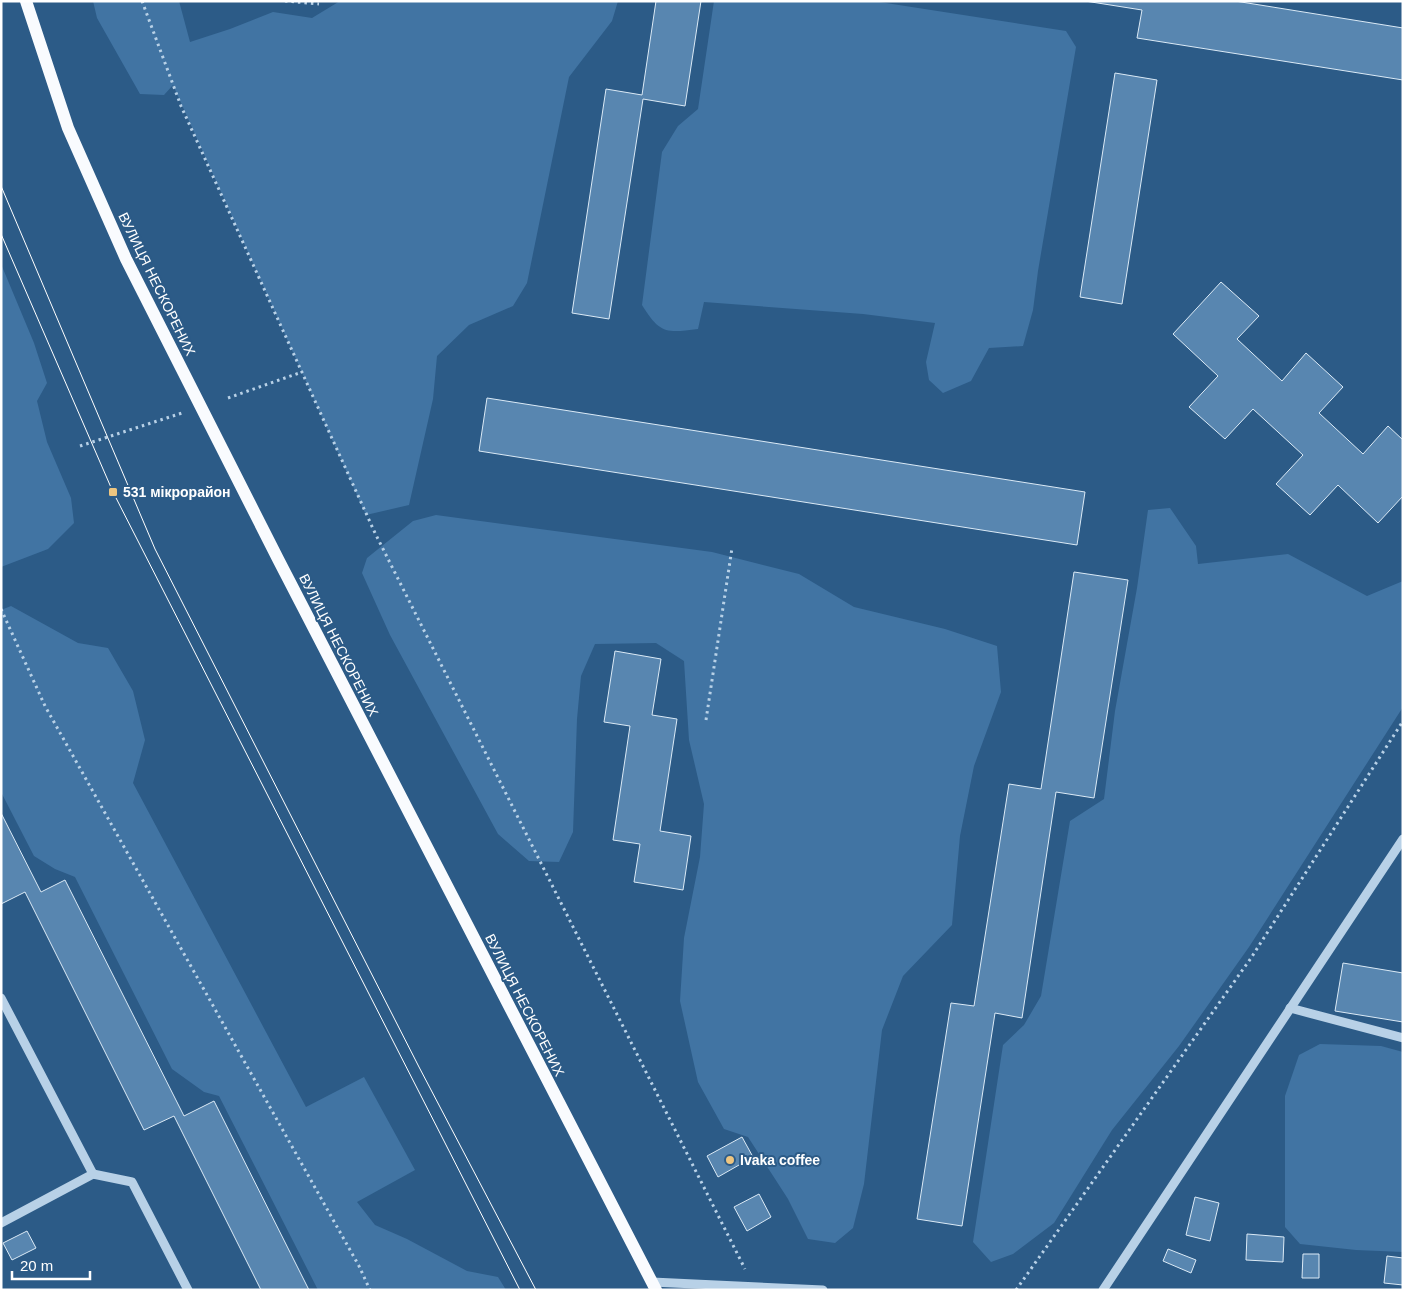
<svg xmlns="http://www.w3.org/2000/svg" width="1404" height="1291" font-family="Arial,sans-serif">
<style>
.green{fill:#4174a3}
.building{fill:#5886b0;stroke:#dbeaf6}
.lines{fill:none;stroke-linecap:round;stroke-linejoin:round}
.path{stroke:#b8d1e7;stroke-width:3;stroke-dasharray:2.5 4;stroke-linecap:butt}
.minor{stroke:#b8d1e7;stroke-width:9}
.major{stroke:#f9fbfe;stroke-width:12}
.tram{stroke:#fff;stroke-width:1}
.poi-dot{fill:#edc580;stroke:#2c5b87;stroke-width:2}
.labels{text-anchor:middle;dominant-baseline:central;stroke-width:4;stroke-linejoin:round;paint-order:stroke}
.street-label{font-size:14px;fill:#fff;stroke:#2c5b87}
.poi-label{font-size:14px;font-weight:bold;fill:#fff;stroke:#2c5b87;text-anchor:start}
</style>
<rect width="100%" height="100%" fill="#2c5b87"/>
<g class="green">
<polygon points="93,1 179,1 190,42 230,29 273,12 312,18 340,1 618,1 612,21 569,77 527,283 513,306 469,325 437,356 433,399 409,505 366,515 173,85 164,95 140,94 97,18"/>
<path d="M 714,1 L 873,1 L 1066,31 L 1076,47 L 1038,271 L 1033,310 L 1023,346 L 989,348 L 971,381 L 943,393 L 929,380 L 926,362 L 935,323 L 863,314 L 704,302 L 698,329 C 666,333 660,334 642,305 L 662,152 L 678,126 L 698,109 Z"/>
<polygon points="1,264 34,343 47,383 37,401 47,442 71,498 74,523 48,549 1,567"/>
<polygon points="1170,508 1196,546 1198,564 1288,554 1367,596 1403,581 1403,707 1249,947 1179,1046 1112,1130 1054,1223 1013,1254 991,1262 973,1242 1003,1045 1024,1025 1041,996 1070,821 1104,799 1115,711 1137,588 1148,510"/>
<polygon points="436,515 712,552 799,574 854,607 945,629 997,646 1001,692 974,766 960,836 952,925 903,976 882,1030 864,1184 853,1228 835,1243 808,1239 788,1199 748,1137 724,1129 698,1082 680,1001 684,938 700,857 704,804 689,740 684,661 656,643 595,644 581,676 577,719 573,832 559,862 529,861 498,834 390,635 362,573 367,558 413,521"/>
<polygon points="11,606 78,643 108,648 133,691 145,740 133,783 306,1107 364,1077 415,1170 357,1202 375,1225 407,1239 467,1271 498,1277 506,1290 318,1290 219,1096 204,1092 172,1069 75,877 55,869 34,856 1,792 1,610"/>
<polygon points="1320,1044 1381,1046 1403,1052 1403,1252 1356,1250 1300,1244 1285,1227 1285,1096 1299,1055"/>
</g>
<g class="building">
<polygon points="656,1 701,1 685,106 643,99 609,319 572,313 606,89 642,95"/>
<polygon points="1085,1 1235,1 1403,28 1403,80 1137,38 1142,10"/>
<polygon points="1115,73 1157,80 1122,304 1080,297"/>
<polygon points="1221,282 1259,316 1237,339 1282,381 1306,353 1343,387 1319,413 1363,454 1388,426 1403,440 1403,496 1378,523 1338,485 1310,515 1276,484 1303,455 1253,409 1225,439 1189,407 1218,376 1173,334"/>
<polygon points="487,398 1085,492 1077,545 479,451"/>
<polygon points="1074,572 1128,580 1094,798 1056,792 1022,1018 995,1013 962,1226 917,1219 951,1003 974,1006 1009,784 1041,789"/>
<polygon points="615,651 661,659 652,715 677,719 660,831 691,836 683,890 634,882 640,844 613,840 630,726 604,722"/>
<polygon points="1,813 41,892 65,880 184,1116 214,1101 309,1290 261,1290 174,1116 144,1130 25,892 1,904"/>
<polygon points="1343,963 1403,973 1403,1022 1335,1011"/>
<polygon points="742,1137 753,1157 718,1177 707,1156"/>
<polygon points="759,1194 771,1217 747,1231 734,1207"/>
<polygon points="1195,1197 1219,1203 1210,1241 1186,1235"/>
<polygon points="27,1231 36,1248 12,1260 3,1243"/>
<polygon points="1247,1234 1284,1237 1283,1262 1246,1260"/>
<polygon points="1168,1249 1196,1260 1191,1273 1163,1261"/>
<polygon points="1303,1254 1319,1254 1319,1278 1302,1278"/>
<polygon points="1387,1256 1403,1258 1403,1285 1384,1283"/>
</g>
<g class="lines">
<g class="path">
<polyline points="142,1 181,106 375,533 745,1269"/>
<polyline points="285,1 319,4"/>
<polyline points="228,398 302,372"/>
<polyline points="80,446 182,413"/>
<polyline points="1,609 45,706 359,1266 370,1290"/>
<polyline points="706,720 732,548"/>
<polyline points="1016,1290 1251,958 1403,721"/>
</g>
<g class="minor">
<polyline points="1,998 93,1174 1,1223"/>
<polyline points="1290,1008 1403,1038"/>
<polyline points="93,1174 132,1182 188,1290"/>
<polyline points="652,1282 823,1290"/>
<polyline points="1103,1290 1403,839"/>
</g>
<polyline class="major" points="26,1 68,128 126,259 278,559 656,1290"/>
<g class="tram">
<polyline points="1,186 155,549 419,1067 536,1290"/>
<polyline points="1,234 113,492 520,1290"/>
</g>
</g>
<g class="poi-dot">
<rect x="108" y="487" width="10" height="10" rx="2.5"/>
<circle cx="730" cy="1160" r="5"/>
</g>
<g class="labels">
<g class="street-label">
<text transform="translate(157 284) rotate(64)">ВУЛИЦЯ НЕСКОРЕНИХ</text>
<text transform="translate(339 645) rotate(63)">ВУЛИЦЯ НЕСКОРЕНИХ</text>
<text transform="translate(525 1005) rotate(63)">ВУЛИЦЯ НЕСКОРЕНИХ</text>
</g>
<g class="poi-label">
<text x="123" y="492">531 мікрорайон</text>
<text x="740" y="1160">Ivaka coffee</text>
</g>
</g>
<rect width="1404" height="1291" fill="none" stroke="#ffffff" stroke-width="5"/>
<path d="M12 1271v8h78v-8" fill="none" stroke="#ffffff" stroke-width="2.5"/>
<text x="20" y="1271" font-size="15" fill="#ffffff" stroke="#2c5b87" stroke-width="4" paint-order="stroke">20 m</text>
</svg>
